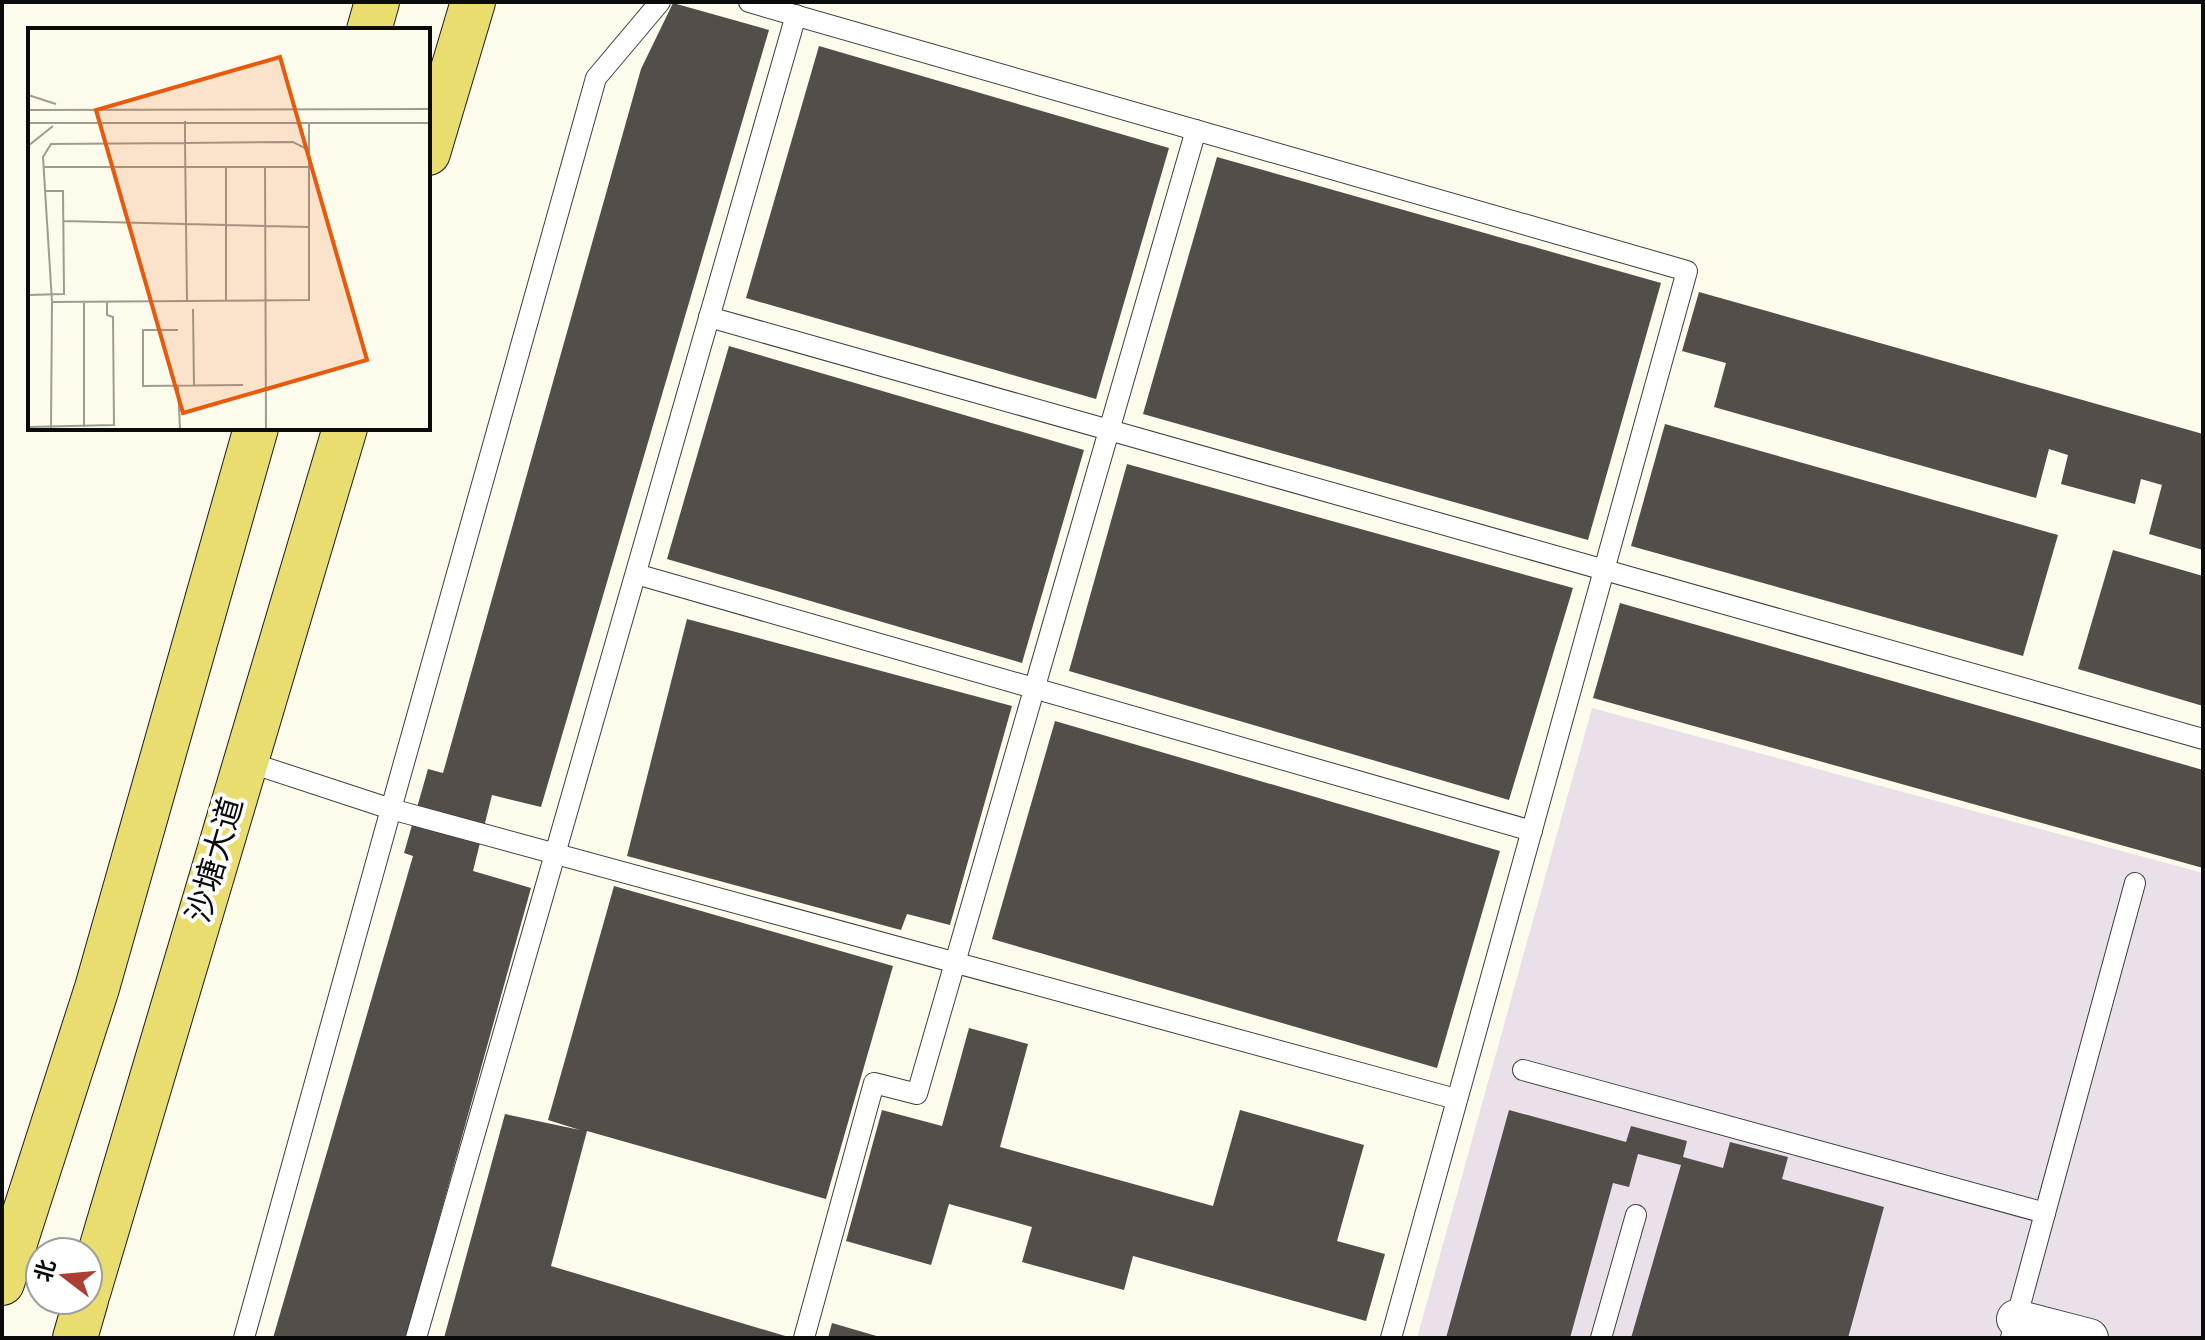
<svg xmlns="http://www.w3.org/2000/svg" width="2205" height="1340" font-family="Spectral,'Noto Sans SC',serif">
<style>
.industrial{fill:#e9e0e9}
.building{fill:#534e49}
.lines{fill:none;stroke-linecap:round;stroke-linejoin:round}
.service-casing{stroke:#3e3e3e;stroke-width:22}
.minor-casing{stroke:#3e3e3e;stroke-width:40}
.primary-casing{stroke:#1c1c1c;stroke-width:46}
.service{stroke:#fff;stroke-width:20}
.minor{stroke:#fff;stroke-width:38}
.primary{stroke:#e9dd70;stroke-width:44}
.labels{text-anchor:middle;dominant-baseline:central;stroke-width:8;stroke-linejoin:round;paint-order:stroke}
.street-label{font-size:32px;fill:#0b0b0b;stroke:#fff}
.inset-road{fill:none;stroke:#9c9c92;stroke-width:2}
.view{fill:#e8590c;fill-opacity:0.15;stroke:#e8590c;stroke-width:4}
.inset-edge{fill:none;stroke:#0b0b0b;stroke-width:4}
</style>
<rect width="100%" height="100%" fill="#fdfcec"/>
<polygon class="industrial" points="1592,708 2203,873 2203,1338 1417,1338"/>
<g class="building">
<polygon points="673,3 769,30 541,807 492,795 473,871 531,888 406,1338 273,1338 413,856 404,853 428,769 443,773 641,69"/>
<polygon points="819,46 1169,148 1096,399 746,298"/>
<polygon points="1217,157 1661,283 1588,540 1143,414"/>
<polygon points="1699,292 2203,434 2203,550 2149,534 2162,485 2141,479 2135,504 2061,484 2068,455 2049,449 2036,498 1714,407 1726,363 1682,351"/>
<polygon points="729,346 1084,450 1022,663 667,559"/>
<polygon points="1665,424 2058,535 2023,656 1631,546"/>
<polygon points="1127,464 1573,588 1509,800 1069,671"/>
<polygon points="2113,550 2203,576 2203,706 2078,669"/>
<polygon points="1620,603 2203,770 2203,868 1593,698"/>
<polygon points="687,619 1012,706 950,925 907,914 901,930 627,856"/>
<polygon points="1055,721 1500,851 1437,1068 992,939"/>
<polygon points="614,886 893,966 826,1199 587,1131 551,1266 792,1338 444,1338 505,1114 580,1130 548,1120"/>
<polygon points="969,1028 1028,1044 1000,1147 1213,1206 1240,1110 1364,1145 1337,1241 1385,1254 1366,1321 1133,1256 1124,1290 1022,1262 1032,1227 949,1204 931,1265 846,1241 882,1110 942,1126"/>
<polygon points="1509,1110 1626,1142 1631,1126 1687,1141 1683,1157 1723,1168 1730,1142 1788,1157 1782,1179 1884,1207 1848,1338 1631,1338 1681,1165 1638,1154 1629,1187 1613,1183 1570,1338 1446,1338"/>
<polygon points="832,1323 880,1337 880,1338 828,1338"/>
</g>
<g class="lines">
<g class="service-casing">
<g id="service">
<polyline points="749,2 1687,271 1391,1338"/>
<polyline points="709,317 2203,739"/>
<polyline points="636,574 1532,831"/>
<polyline points="245,761 391,809 596,78 660,2"/>
<polyline points="1523,1070 2045,1213"/>
<polyline points="244,1338 391,809 1456,1099"/>
<polyline points="416,1338 796,15"/>
<polyline points="804,1338 874,1083 917,1094 1196,130"/>
<polyline points="1601,1338 1636,1215"/>
<polyline points="2011,1338 2135,883"/>
</g>
</g>
<g class="minor-casing">
<polyline id="minor" points="2016,1319 2089,1338"/>
</g>
<g class="primary-casing">
<g id="primary">
<polyline points="369,30 377,2"/>
<polyline points="428,153 473,2"/>
<polyline points="2,1283 97,988 256,428"/>
<polyline points="88,1293 345,428"/>
<polyline points="75,1338 86,1300"/>
</g>
</g>
<use href="#service" class="service"/>
<use href="#minor" class="minor"/>
<use href="#primary" class="primary"/>
</g>
<g class="labels">
<g class="street-label">
<text transform="translate(216 860) rotate(-74)">沙塘大道</text>
</g>
</g>
<g transform="translate(28 28)">
<rect width="402" height="402" fill="#fdfcec"/>
<path class="inset-road" d="M 0,67 L 28,76M 0,82 L 402,81M 0,95 L 402,95M 281,95 L 281,122M 0,118 L 25,98M 16,139 L 281,139M 198,139 L 198,272M 237,139 L 238,401M 36,193 L 281,199M 0,218 L 0,298M 0,267 L 36,266 L 35,163 L 18,163M 24,274 L 281,272 L 281,122 L 265,114 L 157,115 L 157,93M 56,274 L 56,399M 165,281 L 166,358M 150,302 L 115,302 L 115,358 L 215,357M 150,358 L 152,401M 0,399 L 86,397 L 85,289 L 79,287 L 79,274M 23,401 L 24,274 L 15,129 L 23,116 L 157,115 L 159,273"/>
<path class="view" d="M 252,29 L 339,332 L 155,385 L 68,82 Z"/>
<rect width="402" height="402" class="inset-edge"/>
</g>
<rect width="2205" height="1340" fill="none" stroke="#0b0b0b" stroke-width="8"/>
<g transform="translate(64 1276) rotate(286)"><circle r="38" fill="#ffffff" stroke="#9d9d9d" stroke-width="2"/>
<path d="M0-6L14 30L0 20L-14 30Z" fill="#ab3f33"/>
<text y="-12" font-size="22" font-weight="bold" text-anchor="middle" fill="#0b0b0b">北</text>
</g>
</svg>
